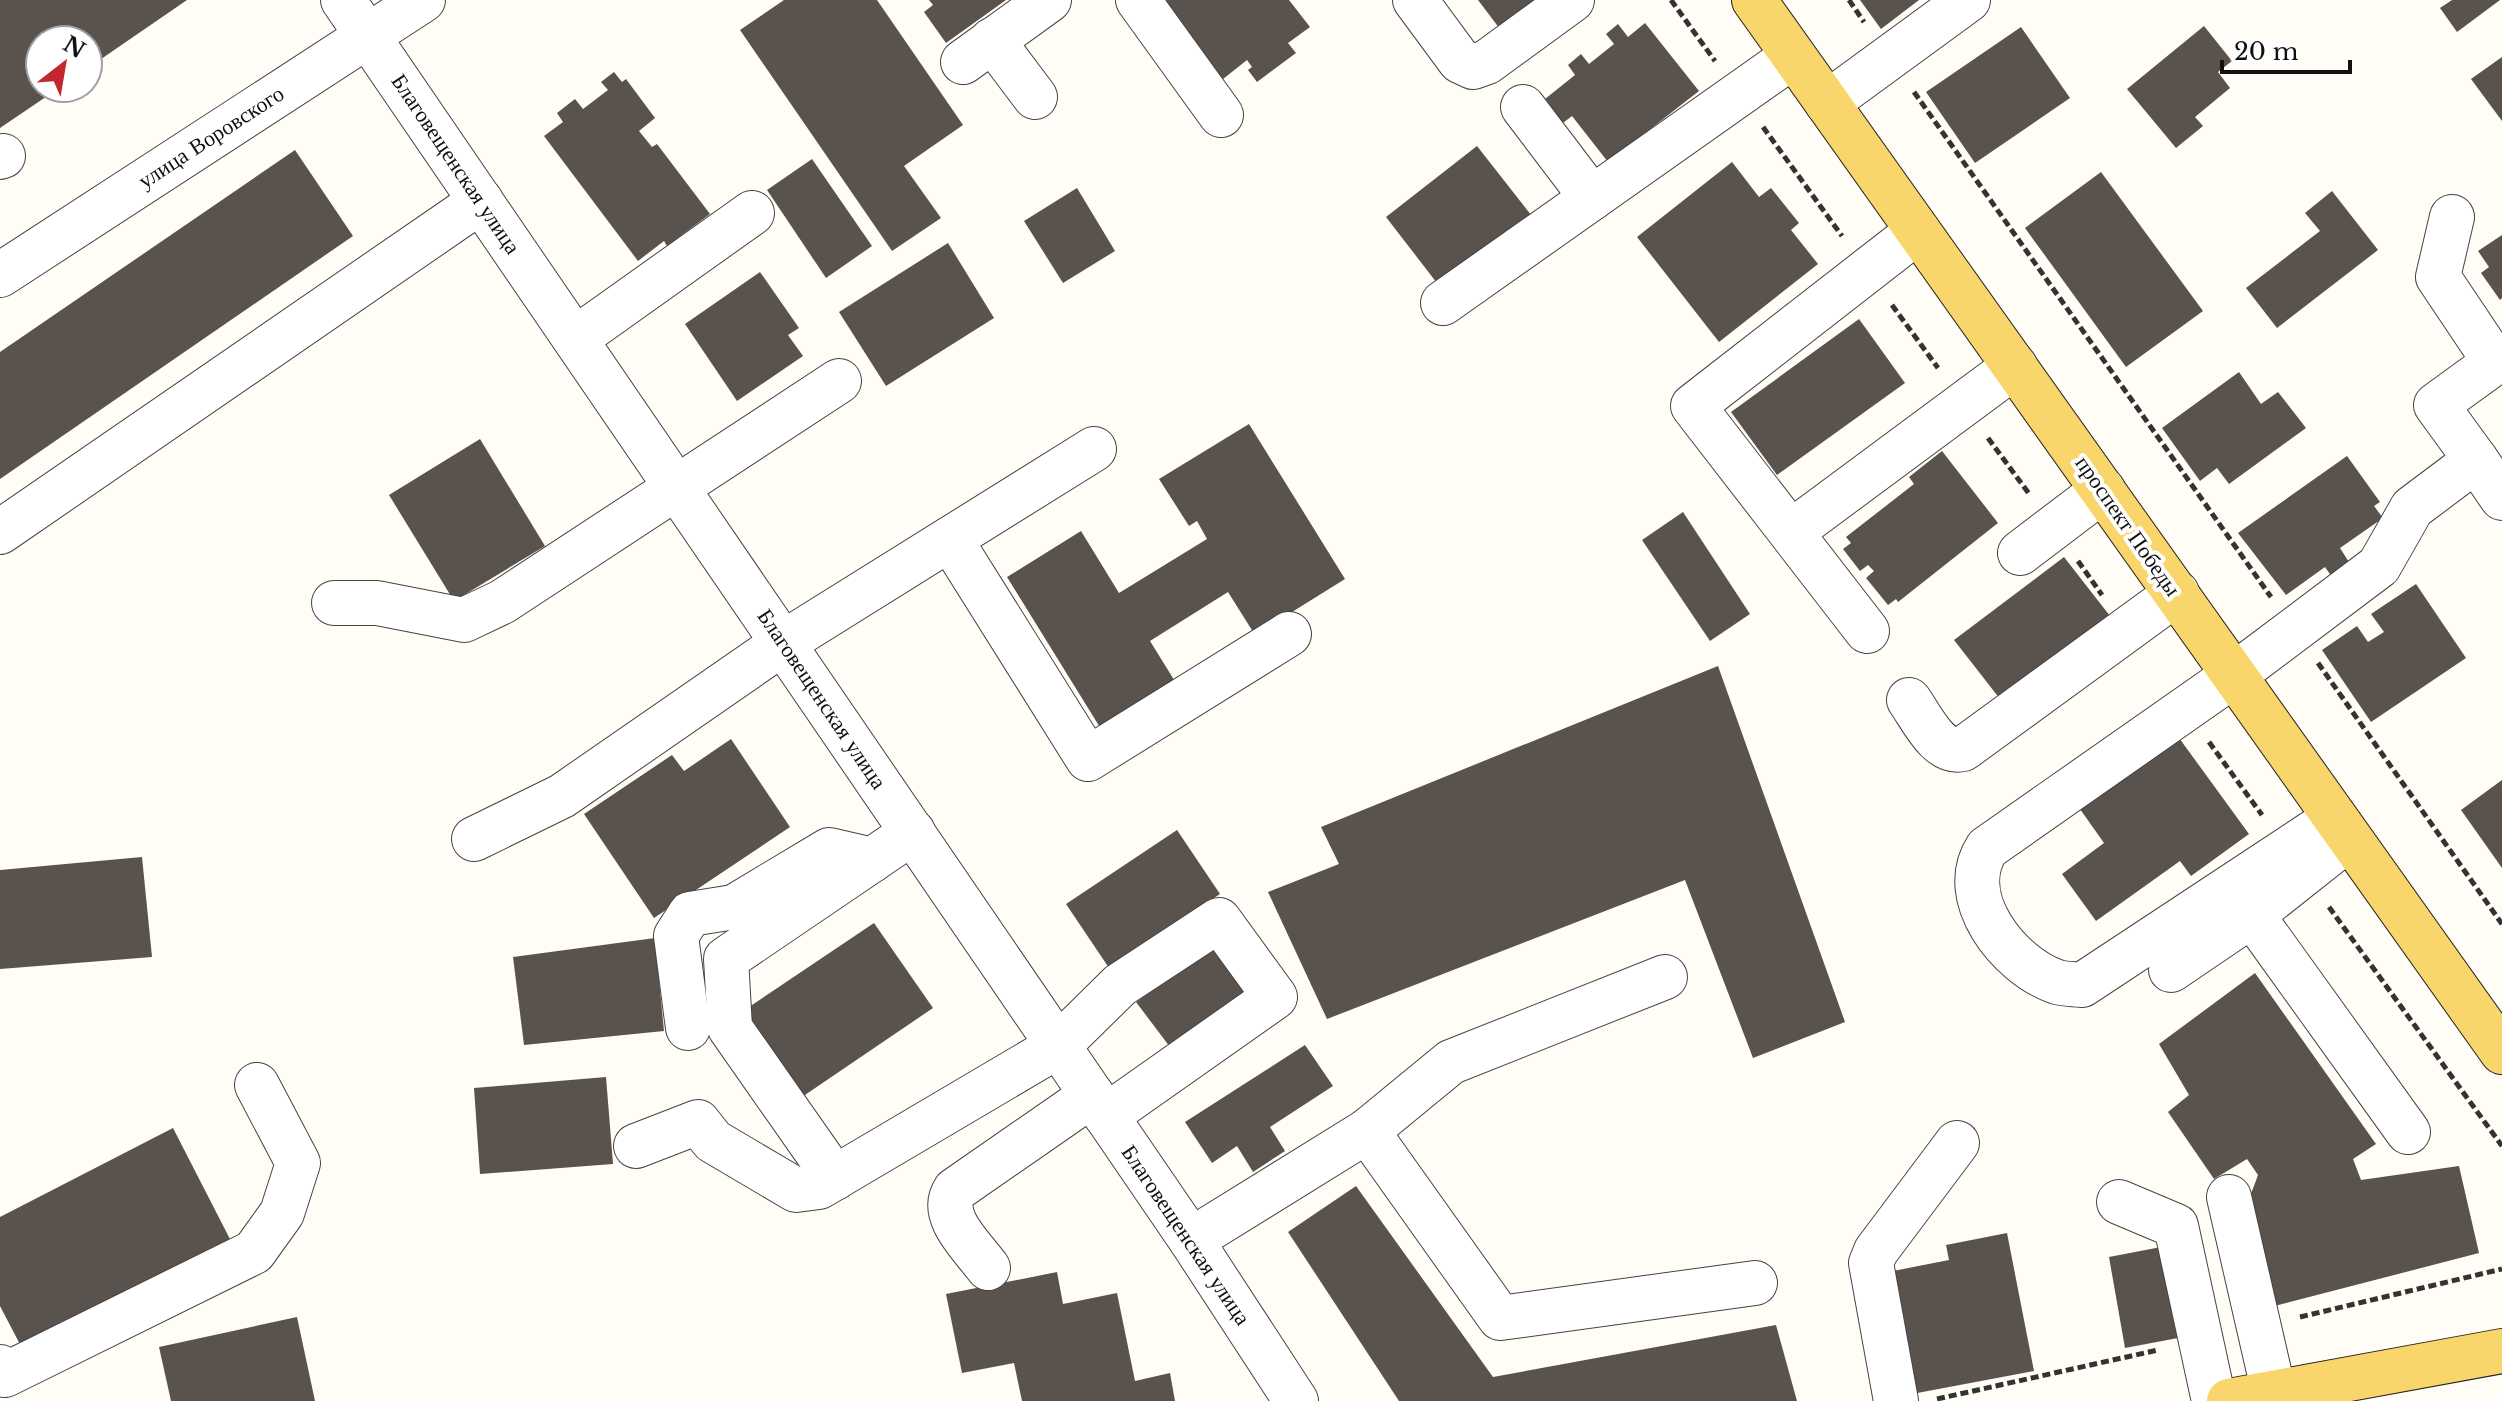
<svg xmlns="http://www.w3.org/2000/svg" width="2502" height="1401" font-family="'Libre Baskerville',serif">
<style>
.building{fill:#5a524d}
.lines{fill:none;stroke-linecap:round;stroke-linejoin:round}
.minor-casing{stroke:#444;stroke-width:46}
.major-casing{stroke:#222;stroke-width:46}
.path{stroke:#333;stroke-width:5;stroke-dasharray:8 4;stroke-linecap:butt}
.minor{stroke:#fff;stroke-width:44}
.major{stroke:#f9d66b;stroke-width:44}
.labels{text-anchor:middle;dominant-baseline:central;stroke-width:8;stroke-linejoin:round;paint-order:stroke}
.street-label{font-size:22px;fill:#111;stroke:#fff}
</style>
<rect width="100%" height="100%" fill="#fffdf5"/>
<g class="building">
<polygon points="0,0 187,0 88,68 88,40 40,40 40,88 59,88 0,128"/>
<polygon points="784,0 877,0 963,125 904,166 941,218 892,251 740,30"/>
<polygon points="929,0 1006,0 946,43 924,12 933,5"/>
<polygon points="1167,0 1289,0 1310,27 1288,43 1296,53 1257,82 1248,70 1252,67 1247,60 1223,79 1164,3"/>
<polygon points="1478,0 1546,0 1503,33"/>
<polygon points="1860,0 1919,0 1881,29"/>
<polygon points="2452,0 2500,0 2457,32 2440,8"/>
<polygon points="1645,23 1699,91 1608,162 1572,116 1559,126 1540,103 1575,75 1568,65 1581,54 1589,64 1614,44 1606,34 1618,24 1628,37"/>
<polygon points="2204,26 2232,61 2218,72 2230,88 2195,117 2203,126 2176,148 2127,89"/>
<polygon points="2021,27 2070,98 1975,163 1926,92"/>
<polygon points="2502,57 2502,121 2471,79"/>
<polygon points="614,72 622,82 626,79 655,118 639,131 652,147 657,144 710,214 667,246 664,241 638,261 544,136 563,122 557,113 575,99 583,109 608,90 601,82"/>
<polygon points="1477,146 1531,215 1440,287 1386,217"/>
<polygon points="295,150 353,236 0,479 0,352"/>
<polygon points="812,159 872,246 826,278 767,190"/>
<polygon points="1732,162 1759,197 1771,188 1799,223 1791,230 1818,264 1719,342 1637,237"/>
<polygon points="2101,172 2203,311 2126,367 2025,228"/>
<polygon points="1077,188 1115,251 1063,283 1024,221"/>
<polygon points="2332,191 2378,250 2277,328 2246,288 2320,231 2305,213"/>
<polygon points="2502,235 2502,298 2500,300 2481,273 2489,267 2478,251"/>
<polygon points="948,243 994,318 886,386 839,312"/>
<polygon points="760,272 799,328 788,335 803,356 737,401 685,324"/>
<polygon points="1859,319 1905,383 1777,475 1731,412"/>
<polygon points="2239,372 2261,404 2278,392 2306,428 2229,484 2217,468 2200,481 2162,428"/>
<polygon points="1249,424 1345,579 1255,635 1228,592 1150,641 1176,683 1101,729 1007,577 1081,531 1119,593 1207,539 1197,521 1189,526 1159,479"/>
<polygon points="480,439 545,546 454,601 389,495"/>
<polygon points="1942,451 1998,523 1898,602 1896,599 1888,605 1866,578 1874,571 1868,565 1860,571 1843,549 1851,543 1846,537 1914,484 1909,477"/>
<polygon points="2347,456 2380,502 2374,506 2383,518 2340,548 2352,567 2334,580 2325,567 2286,595 2238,533"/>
<polygon points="1683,512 1750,614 1710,641 1642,540"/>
<polygon points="2064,557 2110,616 2000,699 1954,640"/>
<polygon points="2416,584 2466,658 2371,722 2322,650 2357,626 2368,642 2384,632 2371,614"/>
<polygon points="1718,666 1845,1022 1753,1058 1685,880 1327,1019 1268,892 1339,864 1321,827"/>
<polygon points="2174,731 2249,834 2191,876 2180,861 2096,921 2062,874 2104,843 2075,802"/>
<polygon points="731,739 790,827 654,918 584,814 672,755 684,771"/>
<polygon points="2502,780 2502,868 2461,810"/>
<polygon points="1177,830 1220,894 1109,968 1066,904"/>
<polygon points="142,857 152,957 0,969 0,870"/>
<polygon points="874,923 933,1008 799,1099 740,1013"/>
<polygon points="655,938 664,1031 524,1045 513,957"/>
<polygon points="1223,941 1262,995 1176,1055 1136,1002"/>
<polygon points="2255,973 2376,1144 2353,1159 2361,1180 2459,1166 2479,1253 2267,1308 2248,1202 2258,1175 2247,1159 2214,1179 2168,1112 2189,1095 2159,1044"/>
<polygon points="1305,1045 1333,1086 1270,1127 1285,1151 1253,1172 1237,1146 1212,1163 1185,1122"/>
<polygon points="606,1077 613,1164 480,1174 474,1088"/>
<polygon points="173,1128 233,1245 24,1352 0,1306 0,1217"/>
<polygon points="1356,1186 1493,1377 1776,1325 1797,1401 1399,1401 1288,1232"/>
<polygon points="2007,1233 2034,1371 1912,1394 1888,1272 1949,1260 1946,1245"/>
<polygon points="2161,1247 2178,1338 2125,1348 2109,1257"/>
<polygon points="1057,1272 1063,1304 1117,1293 1135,1381 1170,1373 1175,1401 1022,1401 1014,1363 962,1373 946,1294"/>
<polygon points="297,1317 315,1401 171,1401 159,1347"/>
</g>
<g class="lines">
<g class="minor-casing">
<g id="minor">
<polyline points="343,0 1191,1240 1296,1401"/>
<polyline points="1138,0 1221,115"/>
<polyline points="1415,0 1460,61 1473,67 1487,62 1572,0"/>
<polyline points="992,40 1035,97"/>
<polyline points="963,62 1049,0"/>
<polyline points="1827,103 1968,0"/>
<polyline points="1523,107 1592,198"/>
<polyline points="0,157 3,156"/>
<polyline points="2452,217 2438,277 2495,362"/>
<polyline points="0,275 423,0"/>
<polyline points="1443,303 1793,56"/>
<polyline points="575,339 752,213"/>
<polyline points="2476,460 2436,405 2502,357"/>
<polyline points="0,532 481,201"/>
<polyline points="1791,532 2015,366"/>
<polyline points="950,539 1088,759 1289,634"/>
<polyline points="2020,553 2103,490"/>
<polyline points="334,603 377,603 464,620 502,602 839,381"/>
<polyline points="1867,631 1693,406 1918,231"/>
<path d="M 1909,700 C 1922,718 1938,755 1963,749 L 2177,593"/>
<path d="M 2335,818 L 2082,985 C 2074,984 2064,984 2057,982 C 2008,965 1955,897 1987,848 L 2234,675 L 2379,566 L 2412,508 L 2476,460 L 2502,498"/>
<polyline points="474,839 562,796 783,643 1094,449"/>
<polyline points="2334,850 2252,915 2408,1132"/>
<polyline points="2171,970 2252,915"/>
<polyline points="688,1028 676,936 690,914 734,907 829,850 872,860"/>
<polyline points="1367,1131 1451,1062 1665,977"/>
<polyline points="636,1146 698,1122 713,1141 796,1190 819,1187 1058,1046 1120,985 1219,920 1275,997 1106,1116"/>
<polyline points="835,1178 730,1028 726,959 913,832"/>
<polyline points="2229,1197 2274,1393"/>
<polyline points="2119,1202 2176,1226 2214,1401"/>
<polyline points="1191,1240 1367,1131 1500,1318 1755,1283"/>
<path d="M 988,1268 C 972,1246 938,1216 955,1190 L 1092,1095"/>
<polyline points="0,1367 5,1375 254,1252 282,1213 298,1163 257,1085"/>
<polyline points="1896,1401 1871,1263 1876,1251 1957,1143"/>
</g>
</g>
<g class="major-casing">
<g id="major">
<polyline points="1754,0 2502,1052"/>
<polyline points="2229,1401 2502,1351"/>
</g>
</g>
<g class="path">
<polyline points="1671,0 1715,61"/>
<polyline points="1849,0 1864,22"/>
<polyline points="1914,92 2271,597"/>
<polyline points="1763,127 1842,236"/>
<polyline points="1892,305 1938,368"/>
<polyline points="1988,438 2030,495"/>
<polyline points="2078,561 2102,595"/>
<polyline points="2318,663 2502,924"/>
<polyline points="2209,742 2262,815"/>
<polyline points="2329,907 2502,1146"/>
<polyline points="2300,1317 2502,1269"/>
<polyline points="1937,1399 2158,1350"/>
</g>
<use href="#minor" class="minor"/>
<use href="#major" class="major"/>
</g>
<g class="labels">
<g class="street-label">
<text transform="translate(211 137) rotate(-33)">улица Воровского</text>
<text transform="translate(456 164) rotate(56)">Благовещенская улица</text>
<text transform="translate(2128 526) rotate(55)">проспект Победы</text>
<text transform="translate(822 699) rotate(56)">Благовещенская улица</text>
<text transform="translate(1186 1235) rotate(56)">Благовещенская улица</text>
</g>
</g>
<g transform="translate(64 64) rotate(31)"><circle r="38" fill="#ffffff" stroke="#a0a0a0" stroke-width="2"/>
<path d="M0-6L14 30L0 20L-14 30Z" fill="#c4262e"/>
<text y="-12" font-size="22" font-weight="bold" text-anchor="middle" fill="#111111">N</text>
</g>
<path d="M2222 60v12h128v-12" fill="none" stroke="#111111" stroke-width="4"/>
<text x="2234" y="60" font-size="24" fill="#111111" stroke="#ffffff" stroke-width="6" paint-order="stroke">20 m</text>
</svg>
